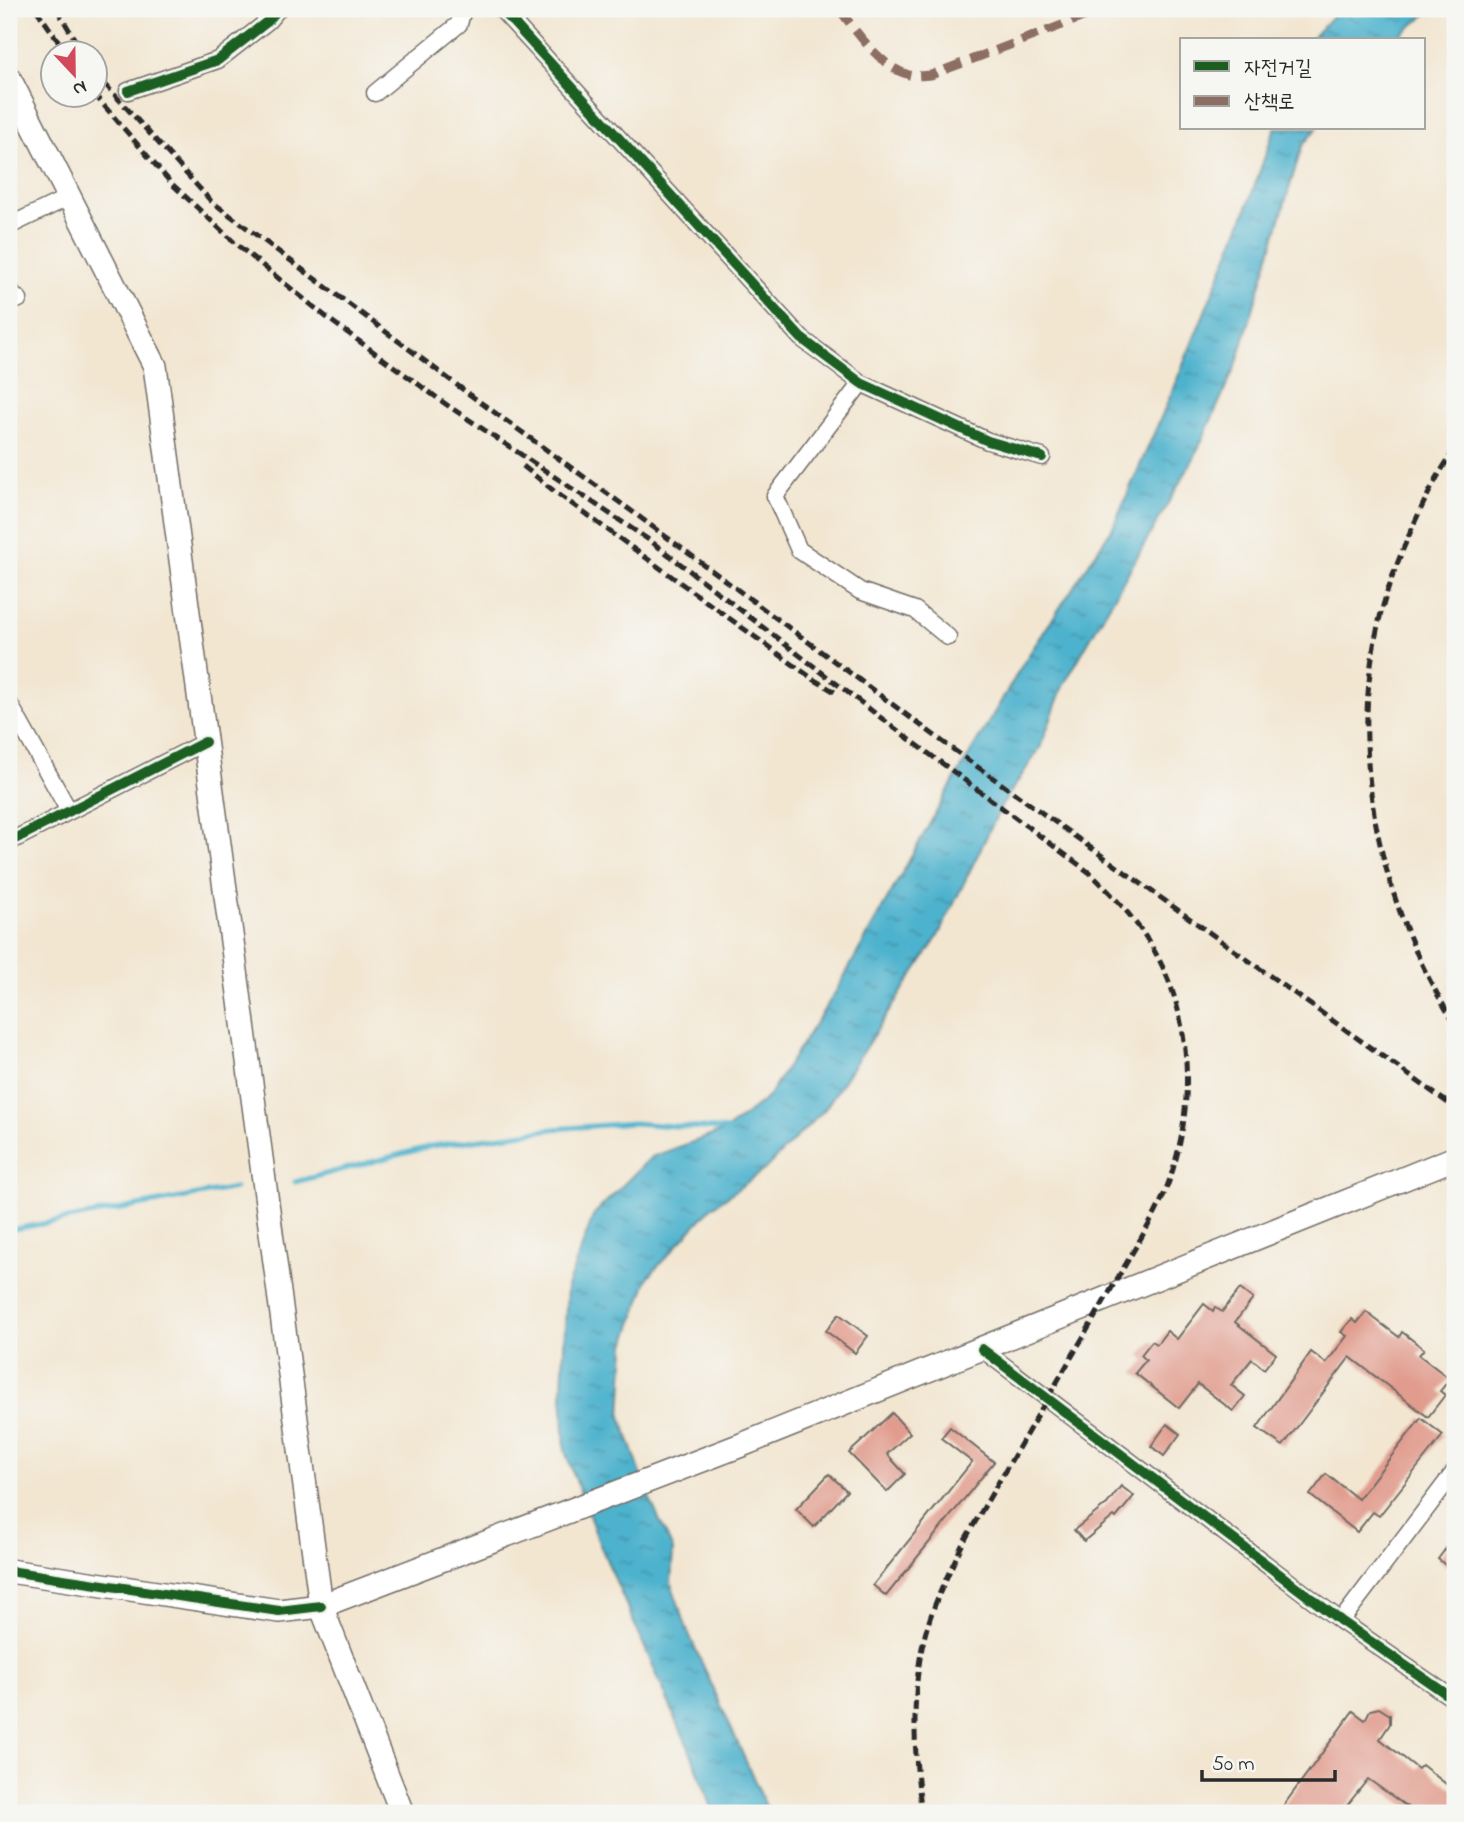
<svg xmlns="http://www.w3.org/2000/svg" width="1464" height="1822" font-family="'Indie Flower','Poor Story',sans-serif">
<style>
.water{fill:url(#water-ripples);stroke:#3c6e7c;stroke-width:2}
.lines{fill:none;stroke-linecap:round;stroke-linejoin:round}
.stream{stroke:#4eb2cd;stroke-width:5}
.building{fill:#e19c8e}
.lane-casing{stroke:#716c65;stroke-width:11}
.street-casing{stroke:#716c65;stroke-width:19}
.secondary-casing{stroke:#716c65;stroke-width:26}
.lane{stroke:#fff;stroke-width:8}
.street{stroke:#fff;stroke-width:16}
.secondary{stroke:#fff;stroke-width:23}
.rail{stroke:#2b2b2b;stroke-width:5;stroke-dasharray:10 5;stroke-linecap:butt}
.quiet{stroke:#8d6e63;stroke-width:9;stroke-dasharray:18 9;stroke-linecap:butt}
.cycleway-casing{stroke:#f6f6f2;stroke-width:15}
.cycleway{stroke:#1b5e20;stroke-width:10}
</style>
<defs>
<pattern id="water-ripples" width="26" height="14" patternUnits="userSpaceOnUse" patternTransform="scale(1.75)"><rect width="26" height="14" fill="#4eb2cd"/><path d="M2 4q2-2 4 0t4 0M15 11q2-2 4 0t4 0" fill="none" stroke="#4191a7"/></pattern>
</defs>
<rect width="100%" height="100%" fill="#f6f6f2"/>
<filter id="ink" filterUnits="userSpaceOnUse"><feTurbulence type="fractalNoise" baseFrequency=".0143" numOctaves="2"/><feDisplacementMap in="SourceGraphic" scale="14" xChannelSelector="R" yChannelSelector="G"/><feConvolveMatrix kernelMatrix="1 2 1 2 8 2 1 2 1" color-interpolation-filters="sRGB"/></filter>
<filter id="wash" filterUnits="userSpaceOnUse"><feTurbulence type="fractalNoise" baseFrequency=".00686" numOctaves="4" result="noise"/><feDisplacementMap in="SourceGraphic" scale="28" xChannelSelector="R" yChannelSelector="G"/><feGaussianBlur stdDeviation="1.57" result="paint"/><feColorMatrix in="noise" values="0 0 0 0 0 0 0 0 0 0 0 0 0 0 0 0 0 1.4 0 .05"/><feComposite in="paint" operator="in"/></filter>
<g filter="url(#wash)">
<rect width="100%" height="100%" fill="#f2e6d1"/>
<g class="water">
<polygon points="1339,9 1433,9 1394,40 1310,40"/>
<polygon points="1275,128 1317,128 1302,146 1237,363 1194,458 1063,686 1040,748 1002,805 937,938 825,1109 764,1170 711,1208 648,1277 625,1345 621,1416 649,1497 673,1550 671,1583 688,1632 769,1813 714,1813 693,1758 600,1545 565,1451 562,1389 567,1287 594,1214 651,1157 726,1130 767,1098 835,993 948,791 1026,659 1113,527 1167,404 1242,221"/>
</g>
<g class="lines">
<g class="stream">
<polyline points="295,1182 432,1146 553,1129 633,1123 730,1130"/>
<polyline points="9,1230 235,1188"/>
</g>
</g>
<g id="blocks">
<g class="building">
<polygon points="1240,1289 1253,1299 1235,1322 1276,1354 1264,1369 1252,1359 1231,1385 1245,1396 1233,1411 1198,1384 1179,1408 1135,1373 1146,1360 1141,1355 1152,1341 1157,1344 1167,1331 1177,1339 1204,1304 1213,1311 1215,1307 1222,1312"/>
<polygon points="1366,1312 1399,1337 1402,1332 1424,1349 1419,1355 1450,1379 1440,1391 1445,1395 1428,1417 1350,1357 1283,1446 1257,1428 1311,1352 1326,1363 1347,1336 1341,1332 1352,1319 1357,1323"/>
<polygon points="839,1314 868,1336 855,1353 826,1331"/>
<polygon points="892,1413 910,1433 887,1454 905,1474 887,1492 849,1453"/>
<polygon points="1421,1418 1443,1435 1379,1516 1373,1512 1357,1532 1310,1495 1326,1474 1358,1499"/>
<polygon points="1167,1424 1180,1434 1164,1456 1151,1446"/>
<polygon points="950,1427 994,1462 886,1596 873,1585 972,1462 941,1438"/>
<polygon points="829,1474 847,1491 814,1527 796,1509"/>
<polygon points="1121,1486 1134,1496 1116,1518 1114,1516 1084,1541 1074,1530 1107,1504"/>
<polygon points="1455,1536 1455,1573 1438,1559"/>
<polygon points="1379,1708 1390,1715 1390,1724 1380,1739 1418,1769 1422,1765 1455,1791 1455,1813 1416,1813 1368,1779 1341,1813 1278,1813 1353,1711 1365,1720 1370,1710"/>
</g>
</g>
</g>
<g filter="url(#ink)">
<use href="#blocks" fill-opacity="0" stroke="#716c65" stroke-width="2"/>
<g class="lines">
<g class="lane-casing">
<polyline id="lane" points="9,278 19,299"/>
</g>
<g class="street-casing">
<g id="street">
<polyline points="501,9 801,338 861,383 988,441 1042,457"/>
<polyline points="128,91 218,60 268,21 278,9"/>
<polyline points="375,93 459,24 463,9"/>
<polyline points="9,226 69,197"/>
<polyline points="9,303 19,299"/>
<polyline points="861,383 775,496 799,550 860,591 915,610 948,637"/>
<polyline points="9,703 69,811"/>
<polyline points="9,842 205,742"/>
<polyline points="982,1349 1341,1621 1455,1700"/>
<polyline points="1341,1621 1455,1471"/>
</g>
</g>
<g class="secondary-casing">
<g id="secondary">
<polyline points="9,78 155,366 321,1606 402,1813"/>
<polyline points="9,1571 279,1611 321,1606 744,1444 1455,1158"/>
</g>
</g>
<use href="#lane" class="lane"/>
<use href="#street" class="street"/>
<use href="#secondary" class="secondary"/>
<g class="rail">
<polyline points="36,9 66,52"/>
<polyline points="57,9 82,52"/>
<polyline points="94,72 211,201 473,397 626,507 954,750 1455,1108"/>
<path d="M 94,94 L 171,183 L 236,244 L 330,320 L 447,405 L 652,542 L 893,727 L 1090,873 C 1115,897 1138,922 1155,952 C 1199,1030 1195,1135 1155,1214 L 963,1543 C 948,1575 931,1607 923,1643 C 911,1698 914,1758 922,1813"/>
<path d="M 1455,449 C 1437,475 1423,503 1410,533 C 1398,560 1387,589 1380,617 C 1346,755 1380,906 1455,1024"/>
<polyline points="523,466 554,491 813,679 835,692"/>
</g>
<path class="quiet" d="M 839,9 C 857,32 879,66 909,75 C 915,77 925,75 931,75 L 1104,9"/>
<g class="cycleway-casing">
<g id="cycleway">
<polyline points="501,9 801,338 861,383 988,441 1042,457"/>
<polyline points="128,91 218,60 268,21 278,9"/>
<polyline points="9,842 205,742"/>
<polyline points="982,1349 1341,1621 1455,1700"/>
<polyline points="9,1571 279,1611 321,1606"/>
</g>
</g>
<use href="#cycleway" class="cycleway"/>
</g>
</g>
<rect width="1464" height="1822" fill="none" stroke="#f6f6f2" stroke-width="35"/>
<rect x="1180" y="38" width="245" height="91" fill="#f6f6f2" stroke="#a5a5a2" stroke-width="2"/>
<rect x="1194" y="61" width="35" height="10" fill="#1b5e20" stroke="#a5a5a2" stroke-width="2"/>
<text x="1244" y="74" font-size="21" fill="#2b2b2b">자전거길</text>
<rect x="1194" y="96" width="35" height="10" fill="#8d6e63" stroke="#a5a5a2" stroke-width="2"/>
<text x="1244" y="108" font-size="21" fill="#2b2b2b">산책로</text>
<g transform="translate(74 74) rotate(158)"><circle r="33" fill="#f6f6f2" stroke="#a5a5a2" stroke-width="2"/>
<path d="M0-5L12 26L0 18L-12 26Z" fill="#d1495b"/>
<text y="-10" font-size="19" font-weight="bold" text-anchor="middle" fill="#2b2b2b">N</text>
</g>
<path d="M1202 1770v10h133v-10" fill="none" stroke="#2b2b2b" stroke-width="3.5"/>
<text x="1212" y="1770" font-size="21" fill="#2b2b2b" stroke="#f6f6f2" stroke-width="5" paint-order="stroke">50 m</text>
</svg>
